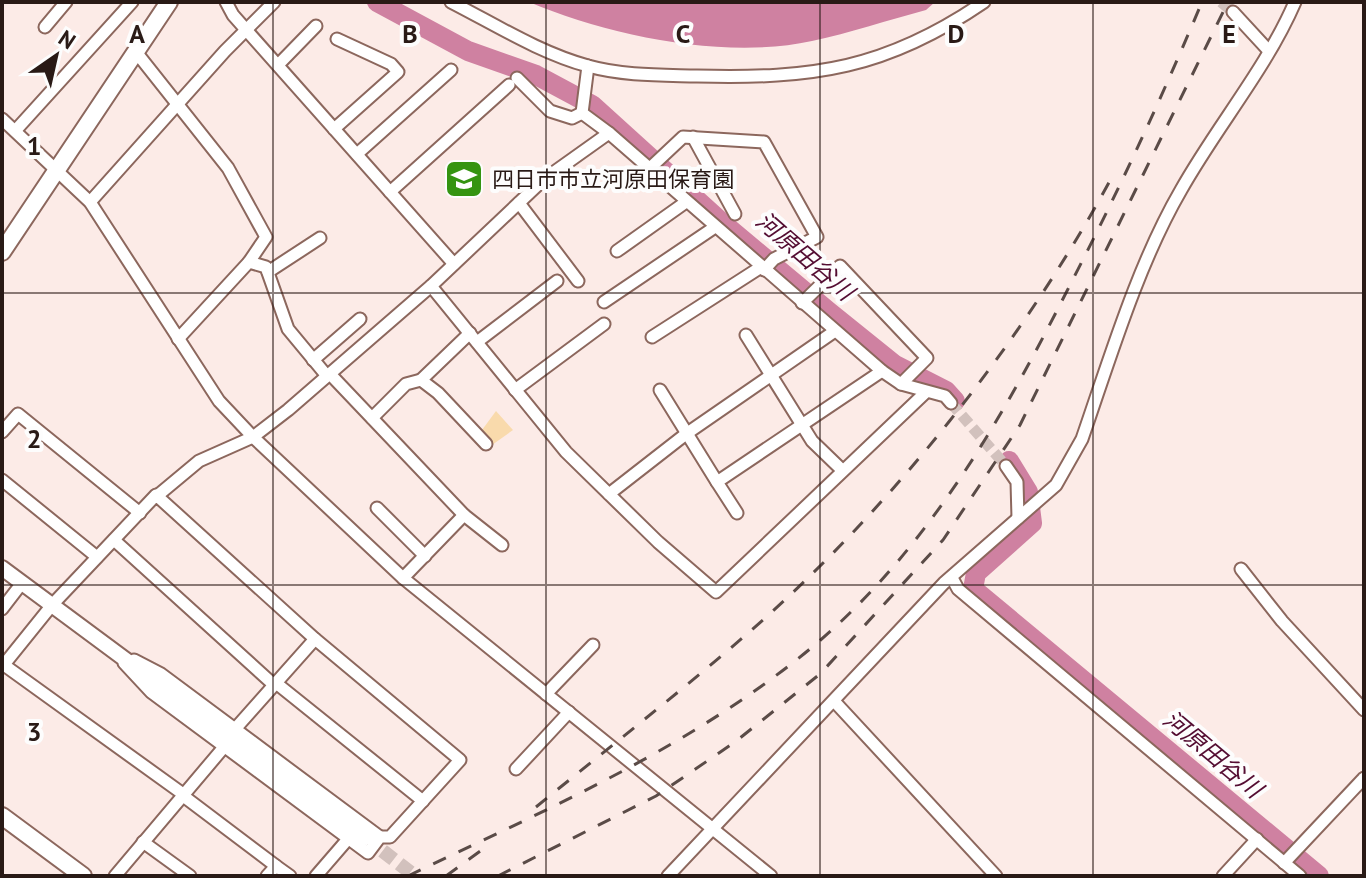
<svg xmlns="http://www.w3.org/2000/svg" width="1366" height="878" font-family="'PT Sans','Noto Sans JP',sans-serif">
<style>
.green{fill:#f9daac}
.water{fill:#cf81a1}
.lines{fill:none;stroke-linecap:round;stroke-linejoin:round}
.river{stroke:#cf81a1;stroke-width:20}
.minor-tunnel{stroke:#d2c1bd;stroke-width:11;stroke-dasharray:11 5.5;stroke-linecap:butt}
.tertiary-tunnel{stroke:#d2c1bd;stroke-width:14;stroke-dasharray:14 7;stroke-linecap:butt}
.minor-casing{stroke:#8c675d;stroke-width:15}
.tertiary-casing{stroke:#8c675d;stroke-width:18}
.secondary-casing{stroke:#8c675d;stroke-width:20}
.minor{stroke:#fff;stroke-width:11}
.tertiary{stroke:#fff;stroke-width:14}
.secondary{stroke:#fff;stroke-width:16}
.rail{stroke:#5a4b47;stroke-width:3;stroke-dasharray:14 14;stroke-linecap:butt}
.grid{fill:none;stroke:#291a16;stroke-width:2;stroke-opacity:0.55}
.labels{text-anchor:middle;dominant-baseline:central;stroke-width:8;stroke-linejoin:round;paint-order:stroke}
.poi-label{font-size:22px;fill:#291a16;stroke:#fdfdfd;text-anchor:start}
.water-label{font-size:24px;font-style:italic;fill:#540d32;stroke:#fdfdfd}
.grid-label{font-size:26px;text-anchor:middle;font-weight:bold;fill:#291a16;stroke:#fdfdfd;stroke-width:8;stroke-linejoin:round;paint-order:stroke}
</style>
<rect width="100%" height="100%" fill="#fcebe7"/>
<polygon class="green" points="496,411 513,430 492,445 482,436 482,430"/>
<path class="water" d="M 529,2 L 935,2 L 926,10 C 888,20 850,33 812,41 C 726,60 609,36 529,2 Z"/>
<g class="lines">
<g class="river">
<polyline points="377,2 468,51 536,75 592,105 720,221 829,312 895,365 946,391 955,401"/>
<polyline points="1009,461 1028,492 1032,523 976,573 973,589 1319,876"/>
</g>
<g class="minor-tunnel">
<polyline points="1221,2 1233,12"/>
<polyline points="951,403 1006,466"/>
</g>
<polyline class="tertiary-tunnel" points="366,838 415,876"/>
<g class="minor-casing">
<g id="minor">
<polyline points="226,2 233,15 454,264"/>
<path d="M 451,2 C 496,25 540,53 588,66 C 624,76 661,75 697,76 C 813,79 886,69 984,2"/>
<polyline points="1233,12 1269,51"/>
<polyline points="45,27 66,2"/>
<polyline points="136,52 228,168 266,237 249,262"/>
<polyline points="278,65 316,26"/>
<polyline points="588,66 582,113 609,133 882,371 901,384 945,396 951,403"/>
<polyline points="517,78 550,111 572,118 582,113"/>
<polyline points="2,119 90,202 219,401 253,437 403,578 771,876"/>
<polyline points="334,129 398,72 391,64 337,39"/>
<polyline points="15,131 132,2"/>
<polyline points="693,137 735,214"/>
<polyline points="357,154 451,70"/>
<polyline points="650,168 683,137 764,142 817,237 774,259 764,270"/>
<polyline points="390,192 509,85"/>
<polyline points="90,202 225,51 274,2"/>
<polyline points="519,203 578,281"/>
<polyline points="617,251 686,202"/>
<polyline points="268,272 320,238"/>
<polyline points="431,286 566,452 658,542 716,592 925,393"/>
<polyline points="604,302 715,227"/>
<polyline points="802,303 840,266 927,358 901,384"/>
<polyline points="746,335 812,441 842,470"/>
<polyline points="652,337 761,267"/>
<polyline points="178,339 249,262 266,267 288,329 327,376"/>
<polyline points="477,342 557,281"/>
<polyline points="313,360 360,319"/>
<polyline points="330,374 464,515 502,545"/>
<polyline points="421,380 470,333"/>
<polyline points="515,390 604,324"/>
<polyline points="660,390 717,482"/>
<polyline points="372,418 406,384 421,380 438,393 486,444"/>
<polyline points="2,432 18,414 140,513"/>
<polyline points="1006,466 1017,482 1018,518"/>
<polyline points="2,480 97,557"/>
<polyline points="609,494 686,434 835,331"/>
<polyline points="157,496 199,461 253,437 288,410 431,286 543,180 609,133"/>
<polyline points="377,508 425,556"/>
<polyline points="737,513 717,482 882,371"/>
<polyline points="114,540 274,685"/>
<polyline points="1241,569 1282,621 1364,710"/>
<polyline points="403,578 464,515"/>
<polyline points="952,578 958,589 1300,876"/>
<polyline points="2,609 22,583"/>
<polyline points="134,660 161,674 380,837"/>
<polyline points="4,665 183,794"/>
<polyline points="2,667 52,605 156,495 315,639 460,760 390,837 380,837 368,853 151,692 124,663"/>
<polyline points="276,683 423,801"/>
<polyline points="546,694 593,645"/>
<polyline points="834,701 996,876"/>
<polyline points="235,729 315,639"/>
<polyline points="516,769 569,712"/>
<polyline points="182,795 276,866"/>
<polyline points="143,842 190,876"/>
<polyline points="1284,863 1364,778"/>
<polyline points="115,876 224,747"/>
<polyline points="267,876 276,866 290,876"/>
<polyline points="316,876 348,839"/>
<path d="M 668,876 L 944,583 L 1056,485 L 1082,439 C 1110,358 1138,264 1181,190 C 1217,126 1266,69 1295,2"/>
<polyline points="1223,876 1257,839"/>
</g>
</g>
<g class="tertiary-casing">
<polyline id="tertiary" points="2,568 366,838"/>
</g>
<g class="secondary-casing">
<g id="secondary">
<polyline points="2,252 169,2"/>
<polyline points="2,816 83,876"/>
</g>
</g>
<use href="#minor" class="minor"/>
<use href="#tertiary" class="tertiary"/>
<use href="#secondary" class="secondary"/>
<g class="rail">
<path d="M 536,807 C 607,749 679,693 747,634 C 889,511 1023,342 1112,177"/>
<path d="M 408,876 C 541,812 678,753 795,661 C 921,563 1001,422 1072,281 C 1119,190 1162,97 1202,2"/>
<polyline points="446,876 490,844"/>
<polyline points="498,876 656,796 735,742 820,674 943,540 1020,425 1228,2"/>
</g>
</g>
<path class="grid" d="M 273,2 L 273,876M 546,2 L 546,876M 820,2 L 820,876M 1093,2 L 1093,876M 2,293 L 1364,293M 2,585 L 1364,585"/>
<defs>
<g id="school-square" transform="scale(2)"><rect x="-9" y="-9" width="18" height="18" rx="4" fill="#359411" stroke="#fdfdfd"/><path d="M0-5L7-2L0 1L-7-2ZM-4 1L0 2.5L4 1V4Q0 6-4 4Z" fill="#fff"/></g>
</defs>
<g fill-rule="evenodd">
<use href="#school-square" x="464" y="179"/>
</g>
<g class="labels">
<g class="poi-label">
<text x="492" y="179">四日市市立河原田保育園</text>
</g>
<g class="water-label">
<text transform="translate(805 256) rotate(41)">河原田谷川</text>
<text transform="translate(1213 754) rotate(40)">河原田谷川</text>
</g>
</g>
<g class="grid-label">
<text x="137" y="43">A</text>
<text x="410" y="43">B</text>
<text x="683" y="43">C</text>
<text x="956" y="43">D</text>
<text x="1229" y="43">E</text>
<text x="34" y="155">1</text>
<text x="34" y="448">2</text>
<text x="34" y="741">3</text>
</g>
<rect width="1366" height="878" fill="none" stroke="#291a16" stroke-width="8"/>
<g transform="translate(56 56) rotate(34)" stroke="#fdfdfd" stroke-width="6" paint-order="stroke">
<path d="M0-6L14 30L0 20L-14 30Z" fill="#291a16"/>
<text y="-12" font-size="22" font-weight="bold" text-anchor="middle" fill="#291a16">N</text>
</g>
</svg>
